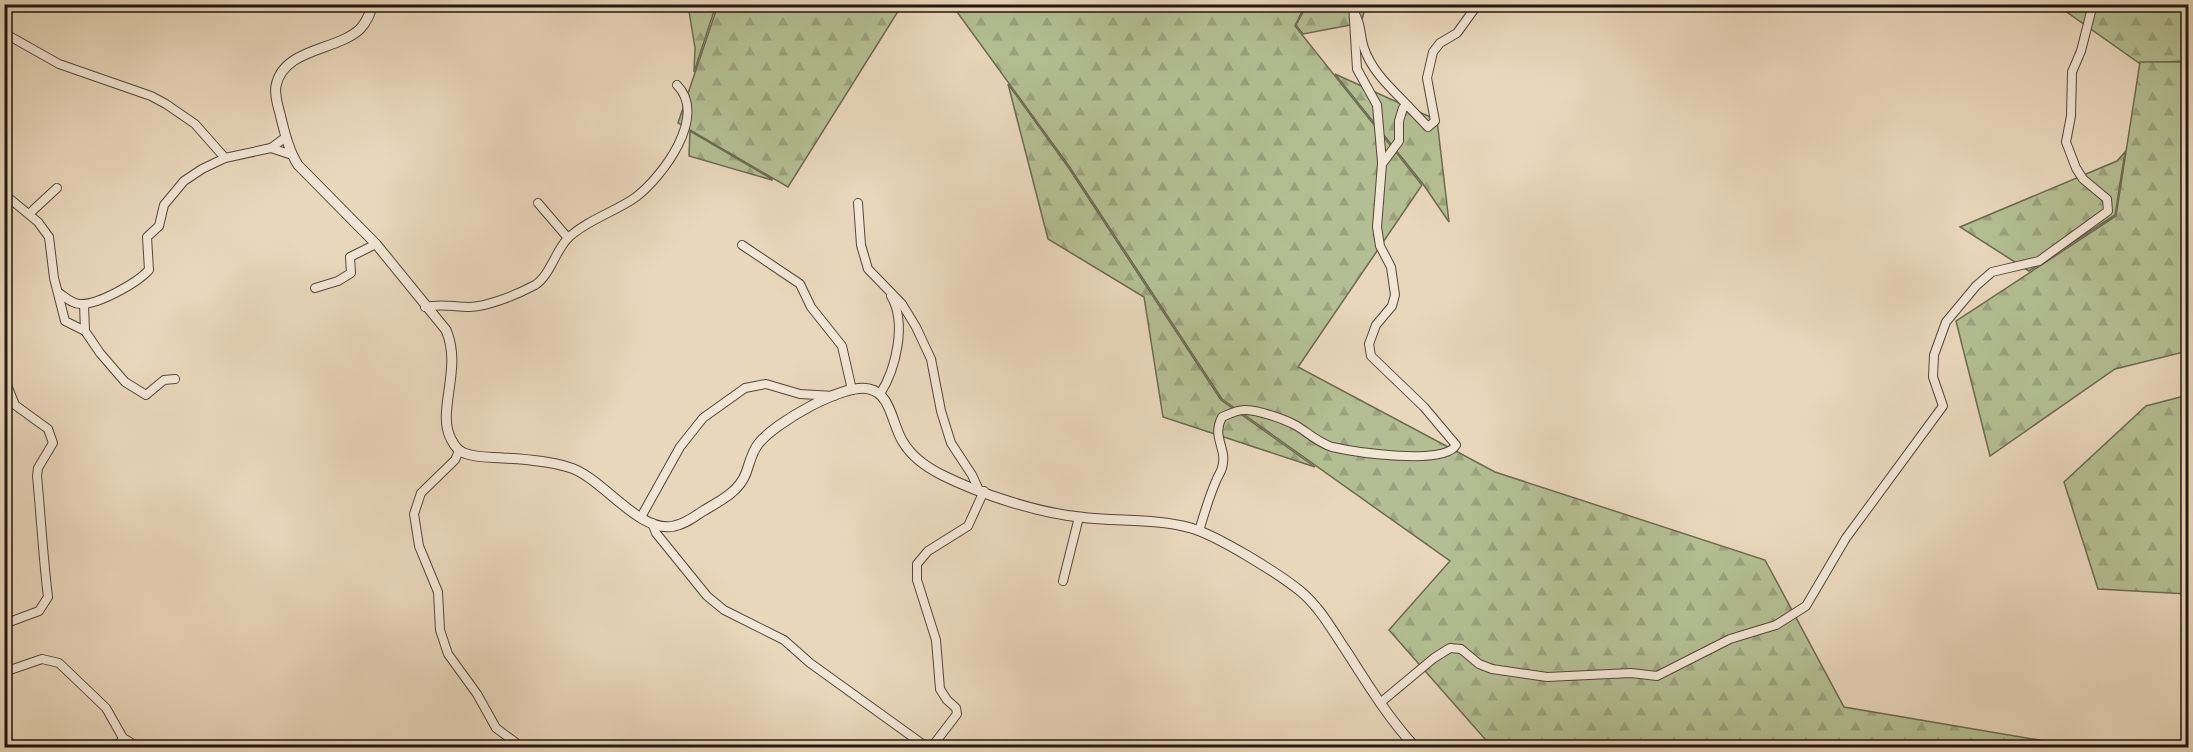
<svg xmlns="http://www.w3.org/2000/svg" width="2193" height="752" font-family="'IM FELL English',serif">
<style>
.forest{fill:url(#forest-firs);stroke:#6b6b50;stroke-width:1.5}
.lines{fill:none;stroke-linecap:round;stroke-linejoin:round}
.minor-casing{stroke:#544739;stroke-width:10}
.tertiary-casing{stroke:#544739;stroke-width:11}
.minor{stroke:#f1e5d3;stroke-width:8}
.tertiary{stroke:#f1e5d3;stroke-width:9}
</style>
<defs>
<pattern id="forest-firs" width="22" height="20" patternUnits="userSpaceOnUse" patternTransform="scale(1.5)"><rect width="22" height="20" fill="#b3bf92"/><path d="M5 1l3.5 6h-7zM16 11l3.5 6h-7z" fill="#9aa37d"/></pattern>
</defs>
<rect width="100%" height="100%" fill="#e9d7bb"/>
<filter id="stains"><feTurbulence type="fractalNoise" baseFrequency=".00333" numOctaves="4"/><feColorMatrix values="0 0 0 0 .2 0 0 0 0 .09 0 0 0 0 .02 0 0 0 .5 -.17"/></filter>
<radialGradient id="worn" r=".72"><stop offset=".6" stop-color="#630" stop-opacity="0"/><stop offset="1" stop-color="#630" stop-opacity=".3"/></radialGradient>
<g class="forest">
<polygon points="2067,4 2188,5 2188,61 2139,63 2061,8"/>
<polygon points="688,5 716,5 694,72 695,48"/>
<polygon points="718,5 902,5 788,187 678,123"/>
<polygon points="952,5 1305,5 1295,26 1422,185 1298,367 1495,472 1765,560 1844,707 2080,747 1492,747 1389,630 1450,561 1222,399 1069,166"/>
<polygon points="1307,5 1366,5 1361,23 1303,34 1296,25"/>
<polygon points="2140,62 2188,62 2188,351 2115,369 1990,456 1956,321 2116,216"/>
<polygon points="1335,74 1437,120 1449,222 1423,184"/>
<polygon points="1008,84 1068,167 1221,400 1315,467 1163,417 1144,297 1048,239"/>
<polygon points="690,131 772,179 772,180 689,156"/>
<polygon points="2125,152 2115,215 2029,271 1960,227 2117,161"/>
<polygon points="2188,395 2188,594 2098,589 2064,482 2146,406"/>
</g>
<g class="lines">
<g class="minor-casing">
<g id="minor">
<polyline points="1353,4 1357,69 1377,105 1382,162"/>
<path d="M 1354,12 C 1363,28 1359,34 1364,48 C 1372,72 1392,89 1408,106"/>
<polyline points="4,33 59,64 151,96 166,104 195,124 225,158"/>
<polyline points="271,148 292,155"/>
<polyline points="4,194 38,222 49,237 54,278 65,321 85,331"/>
<polyline points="538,203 568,238"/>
<polyline points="858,203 861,245 868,269 902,304 916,327 931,359 941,411 951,443 972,475 978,488"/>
<polyline points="30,213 57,188"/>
<polyline points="742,245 800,284 811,307 842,346 852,390"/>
<polyline points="315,288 338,281 351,273 350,257 376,244"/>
<path d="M 59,293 C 65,297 72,304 80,304 C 98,305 137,283 149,270 L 147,237 L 159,226 L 164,205 L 184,181 L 202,169 L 225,158 L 271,148 L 286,137"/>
<polyline points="84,304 85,331 100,353 125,382 146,395 164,380 175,379"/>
<path d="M 425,307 C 442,303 453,307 470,307 C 490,306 518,294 535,285 C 550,276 556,249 569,237 C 589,219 615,212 636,197 C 663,176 708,116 677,85"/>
<path d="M 4,378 L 15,405 L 48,429 L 53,443 L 38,468 L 37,476 C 41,517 43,557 48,597 L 39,611 L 4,624"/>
<path d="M 880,394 C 896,369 907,323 891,296"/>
<polyline points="459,451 455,460 421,493 414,514 419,546 438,592 440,630 448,654 477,694 496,728 523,748"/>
<polyline points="641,517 680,447 703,418 745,388 766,384 800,394 834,396"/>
<polyline points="652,523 656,533 707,596 724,610 784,640 810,663 928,748"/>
<path d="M 1199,531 C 1204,514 1209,497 1216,481 C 1218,476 1221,472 1222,468 C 1228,448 1211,438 1222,417 C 1229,414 1237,410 1244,410 C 1259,410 1284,419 1297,426 C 1308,433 1319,443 1332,447 C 1354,452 1445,466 1456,445 L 1424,407 L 1371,356 L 1369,344 L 1376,325 L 1392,306 L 1395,295 L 1391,267 L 1380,246 L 1377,227 L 1382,164 L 1399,141 L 1399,121 L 1403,108 L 1408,106 L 1428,127 L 1435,121 L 1427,78 L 1433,52 L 1440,43 L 1457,33 L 1478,4"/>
<polyline points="1063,581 1079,517"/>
<polyline points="4,672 42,659 59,663 106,708 123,738 140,748"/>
<polyline points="1380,703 1434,658 1450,648 1461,649 1479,664 1492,669 1547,677 1631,673 1657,676 1730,639 1776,625 1806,606 1846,538 1943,406 1933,377 1934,355 1946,322 1976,286 1992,272 2039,261 2108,211 2107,199 2083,179 2076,168 2066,142 2071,116 2072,72 2081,51 2093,4"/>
<polyline points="116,748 123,738"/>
<polyline points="931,748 957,714 956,708 947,700 940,689 936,640 917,580 917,564 928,551 968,526 984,491"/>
</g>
</g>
<g class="tertiary-casing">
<path id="tertiary" d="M 373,4 C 370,13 367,22 360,29 C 337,51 283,48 276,86 C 274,97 279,108 281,118 C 285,134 289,151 298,165 L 376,244 L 446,330 C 463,369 436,411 451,439 C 454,445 458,451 464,453 C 476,458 491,457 503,458 C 524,459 548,461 568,467 C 602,476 638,534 674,526 C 685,524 694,517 703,511 C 720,501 739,492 746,473 C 750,462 752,451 759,443 C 775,423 843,383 869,389 C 891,393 892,425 903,442 C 912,457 926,467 942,475 C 980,494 1038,513 1080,517 C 1116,522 1155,518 1191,528 C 1218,536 1276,572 1299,590 C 1320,607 1332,630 1347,652 C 1368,685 1389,719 1416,748"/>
</g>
<use href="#minor" class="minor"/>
<use href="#tertiary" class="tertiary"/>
</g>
<rect width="2193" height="752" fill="none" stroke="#e9d7bb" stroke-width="24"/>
<rect x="6" y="6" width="2181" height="740" fill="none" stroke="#23170e" stroke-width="3"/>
<rect x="12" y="12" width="2169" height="728" fill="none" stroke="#23170e" stroke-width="1.5"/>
<rect width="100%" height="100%" filter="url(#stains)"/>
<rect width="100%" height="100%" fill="url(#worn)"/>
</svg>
